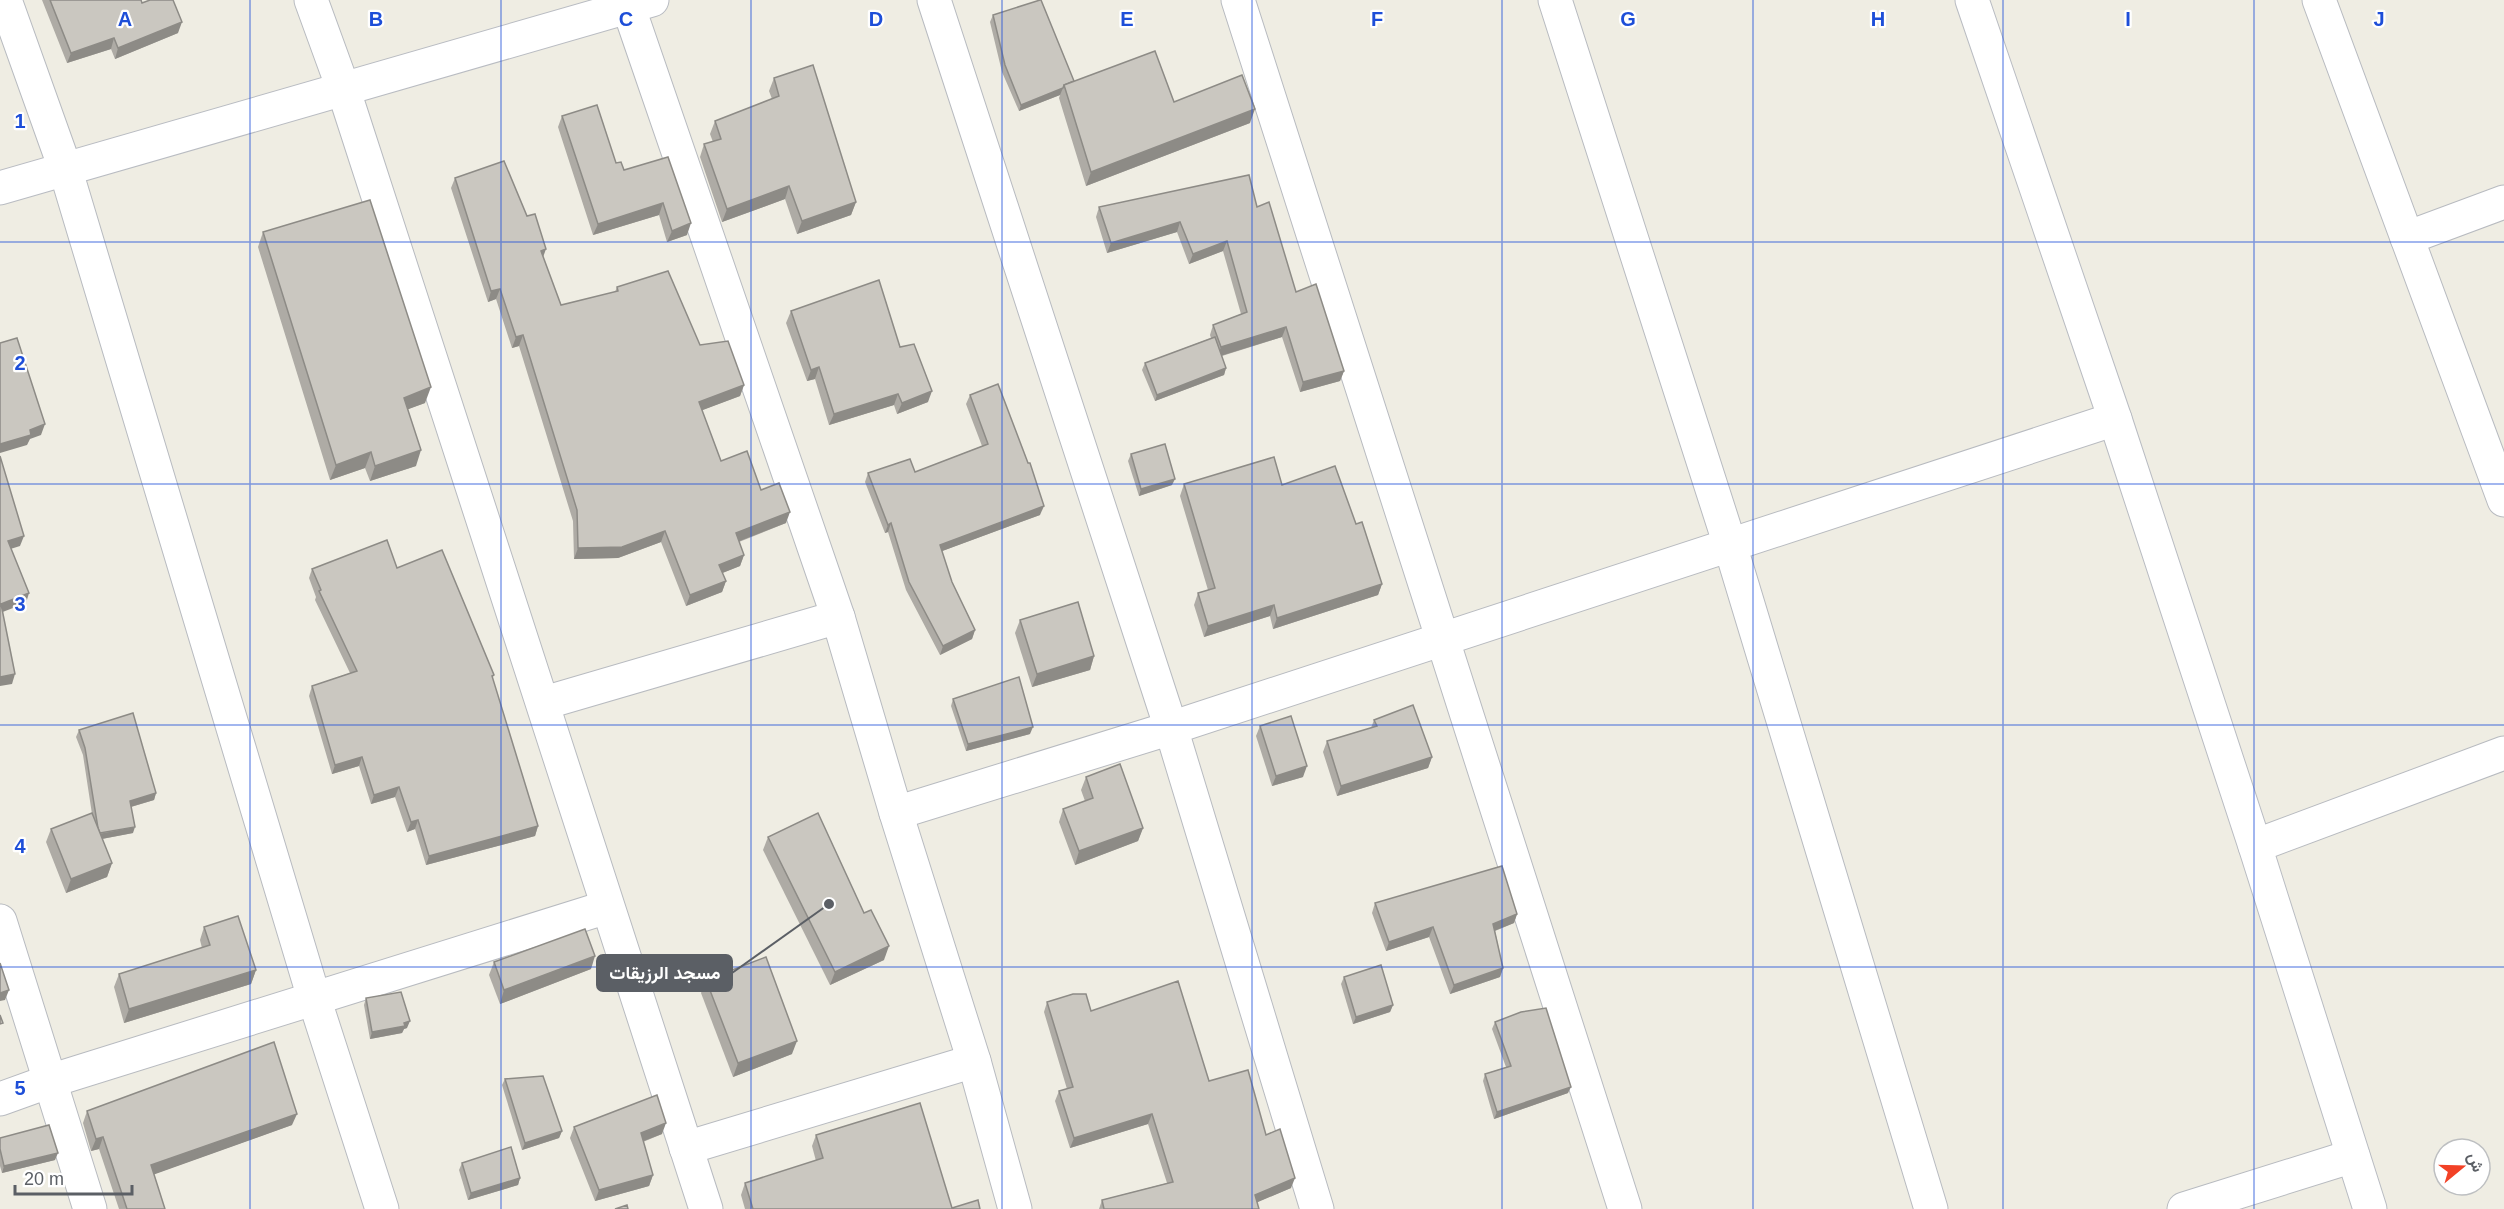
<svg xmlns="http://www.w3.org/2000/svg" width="2504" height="1209" font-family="Helvetica,Vazirmatn,sans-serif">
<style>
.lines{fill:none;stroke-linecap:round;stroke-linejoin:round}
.street-casing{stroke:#b8bbc0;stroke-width:35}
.secondary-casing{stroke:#b9bcc2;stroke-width:35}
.street{stroke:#fff;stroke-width:33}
.secondary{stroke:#fff;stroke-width:33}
.wall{fill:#aeaba5}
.shaded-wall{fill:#8d8b86}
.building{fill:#cac7c0;stroke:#8d8b86;stroke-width:1.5}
.grid{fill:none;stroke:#1d4ed8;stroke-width:1.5;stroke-opacity:0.55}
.grid-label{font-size:20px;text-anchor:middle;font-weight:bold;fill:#1d4ed8;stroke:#fff;stroke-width:4.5;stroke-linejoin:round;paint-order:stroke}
.leader{fill:none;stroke:#5b5f65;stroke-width:2}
.callout-dot{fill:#5b5f65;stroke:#fff;stroke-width:2}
.callout{fill:#5b5f65;stroke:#5b5f65;stroke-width:2}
.callout-label{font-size:18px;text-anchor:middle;font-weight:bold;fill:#fff}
</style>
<rect width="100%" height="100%" fill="#efede3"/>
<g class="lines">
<g class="street-casing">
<g id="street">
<polyline points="5,0 65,168 314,998 382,1209"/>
<polyline points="311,0 343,88 706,1209"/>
<polyline points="626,0 838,617 896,813 974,1061 1015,1209"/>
<polyline points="934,0 1171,728 1317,1209"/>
<polyline points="1238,0 1625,1209"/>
<polyline points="1555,0 1730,545 1931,1209"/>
<polyline points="2319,0 2504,500"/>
<polyline points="2407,238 2504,202"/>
<polyline points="544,703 838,617"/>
<polyline points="896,813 1171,728 2115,419"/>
<polyline points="2255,846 2504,753"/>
<polyline points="0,921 90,1209"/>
<polyline points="0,1099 50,1081 607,907"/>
<polyline points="686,1148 974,1061"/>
<polyline points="2184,1209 2353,1156"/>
</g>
</g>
<g class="secondary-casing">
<g id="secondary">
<polyline points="1972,0 2115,419 2255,846 2370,1209"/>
<polyline points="0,188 652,0"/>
</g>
</g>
<use href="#street" class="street"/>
<use href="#secondary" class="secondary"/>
</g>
<g class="wall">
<polygon points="42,0 141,0 142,3 178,33 115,59 111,49 67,63"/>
<polygon points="993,15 1074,81 1174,102 1250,123 1086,186 1059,98 1060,95 1019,111 1002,72 990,22"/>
<polygon points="774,78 856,202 851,215 797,234 785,199 722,222 700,157 704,144 713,142 710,134 715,121 772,99 769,91"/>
<polygon points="562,116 624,170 668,157 687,235 667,242 659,215 593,235 558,127"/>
<polygon points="455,178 543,258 561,305 615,292 617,287 700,345 744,385 740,396 702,410 721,461 761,490 786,523 739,542 744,555 740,566 722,573 726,581 722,592 686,606 661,542 618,558 574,559 573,521 519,346 512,348 496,299 488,302 451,188"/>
<polygon points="1099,207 1257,207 1296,292 1344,371 1340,381 1300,392 1282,337 1222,356 1226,368 1224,375 1155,401 1142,370 1145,363 1211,338 1210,335 1213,325 1241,314 1223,251 1189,264 1177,232 1107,253 1096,217"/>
<polygon points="263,232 425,403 408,409 416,466 370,481 365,468 330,480 258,247"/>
<polygon points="791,311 900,347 928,402 897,414 894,405 829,425 815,379 807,381 786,323"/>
<polygon points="970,395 1040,515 942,551 952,582 975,630 972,639 940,655 906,590 888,532 885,533 865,482 868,473 915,472 982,446 966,404"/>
<polygon points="1131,454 1172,485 1139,496 1128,461"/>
<polygon points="1184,484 1282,485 1356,524 1382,584 1378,595 1273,629 1270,616 1204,637 1194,605 1198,593 1208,590 1180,496"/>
<polygon points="397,568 494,675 492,679 538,826 535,836 426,865 415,829 407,832 395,797 371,804 359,766 332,774 309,696 312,686 350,673 315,600 316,597 309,578 312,569"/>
<polygon points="1020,620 1094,656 1090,670 1032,687 1015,633"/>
<polygon points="953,699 1030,734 966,751 951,706"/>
<polygon points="1374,720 1432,757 1428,768 1337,796 1323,752 1327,741 1371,728"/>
<polygon points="1260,726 1303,777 1272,786 1256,736"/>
<polygon points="79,730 156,793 154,800 131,807 133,833 102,839 112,863 107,877 66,893 46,842 51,829 92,814 83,755 76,737"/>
<polygon points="1086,777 1143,828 1138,841 1075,865 1059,822 1063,809 1085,801 1081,790"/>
<polygon points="768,837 884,960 830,985 763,850"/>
<polygon points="1375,903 1517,914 1514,923 1495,931 1503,968 1500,977 1450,994 1429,937 1386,951 1372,913"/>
<polygon points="204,927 256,970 251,984 124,1023 114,987 119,974 202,948 200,940"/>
<polygon points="494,962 591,969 500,1004 489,975"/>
<polygon points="1344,977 1393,1005 1390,1012 1353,1024 1341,984"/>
<polygon points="706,980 792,1054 733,1077 701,993"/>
<polygon points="366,998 407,1028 404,1029 402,1033 370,1039 364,1005"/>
<polygon points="1047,1002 1091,1011 1209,1081 1266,1135 1291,1188 1257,1202 1259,1209 1099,1209 1102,1200 1167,1183 1148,1124 1070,1148 1055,1101 1059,1091 1067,1089 1044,1012"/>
<polygon points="1495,1022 1568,1093 1494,1119 1483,1081 1485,1074 1506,1067 1492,1029"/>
<polygon points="505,1079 562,1131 559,1138 522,1150 502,1085"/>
<polygon points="87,1111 292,1125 154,1174 165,1209 119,1209 99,1149 91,1151 83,1123"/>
<polygon points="574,1127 662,1134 643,1142 653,1175 649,1186 595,1201 570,1138"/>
<polygon points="816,1135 952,1208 980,1209 745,1209 741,1195 745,1183 816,1161 812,1146"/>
<polygon points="0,1138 55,1160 2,1173 0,1166"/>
<polygon points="462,1163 520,1178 518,1185 468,1200 459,1170"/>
</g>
<g class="shaded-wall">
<polygon points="182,22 178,33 115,59 118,48"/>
<polygon points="114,38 111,49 67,63 71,53"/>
<polygon points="1063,88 1060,95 1019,111 1021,105"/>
<polygon points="1255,109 1250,123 1086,186 1091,172"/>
<polygon points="789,186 785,199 722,222 727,209"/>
<polygon points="856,202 851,215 797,234 802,221"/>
<polygon points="663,203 659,215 593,235 598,224"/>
<polygon points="1180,222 1177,232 1107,253 1111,243"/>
<polygon points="691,223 687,235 667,242 672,231"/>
<polygon points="1227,241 1223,251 1189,264 1193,254"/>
<polygon points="546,249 542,260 541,251"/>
<polygon points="500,289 496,299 488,302 491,291"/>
<polygon points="1286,327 1282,337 1217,357 1221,347"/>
<polygon points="523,335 519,346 512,348 516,337"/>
<polygon points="819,367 815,379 807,381 811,370"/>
<polygon points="1226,368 1224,375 1155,401 1157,395"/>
<polygon points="1344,371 1340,381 1300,392 1303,382"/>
<polygon points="744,385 740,396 695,413 699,402"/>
<polygon points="431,387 425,403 398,413 404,398"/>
<polygon points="932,391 928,402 897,414 902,403"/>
<polygon points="898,394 894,405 829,425 834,414"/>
<polygon points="45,424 41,435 30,439 27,445 0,453 0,444 30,430"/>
<polygon points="421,450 416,466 370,481 375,466"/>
<polygon points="371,452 365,468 330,480 336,465"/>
<polygon points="1175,479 1172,485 1139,496 1141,489"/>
<polygon points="1044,506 1040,515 937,553 940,545"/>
<polygon points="790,512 786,523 732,544 736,533"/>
<polygon points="891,523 888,532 885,533 888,525"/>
<polygon points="665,531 661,542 618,558 574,559 578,548"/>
<polygon points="24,536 20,546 4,551 8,541"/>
<polygon points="744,555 740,566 715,576 719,565"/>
<polygon points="726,581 722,592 686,606 690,595"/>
<polygon points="1382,584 1378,595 1273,629 1277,618"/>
<polygon points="29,593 26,603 0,613 1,604"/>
<polygon points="1274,605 1270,616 1204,637 1208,626"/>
<polygon points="975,630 972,639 940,655 943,646"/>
<polygon points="1094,656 1090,670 1032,687 1037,674"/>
<polygon points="15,674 12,684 0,686 0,677"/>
<polygon points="1033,727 1030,734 966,751 968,744"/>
<polygon points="362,757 359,766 332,774 335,765"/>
<polygon points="1432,757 1428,768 1337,796 1341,786"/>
<polygon points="1307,766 1303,777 1272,786 1276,776"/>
<polygon points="399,787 395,797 371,804 374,795"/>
<polygon points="156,793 154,800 127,808 130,801"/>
<polygon points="418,820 415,829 407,832 411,822"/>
<polygon points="538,826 535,836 426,865 429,856"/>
<polygon points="135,827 133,833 96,840 99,834"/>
<polygon points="1143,828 1138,841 1075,865 1079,851"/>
<polygon points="112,863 107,877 66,893 71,879"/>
<polygon points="1517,914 1514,923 1489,933 1493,924"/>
<polygon points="1433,927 1429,937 1386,951 1389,942"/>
<polygon points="889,946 884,960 830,985 835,972"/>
<polygon points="595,956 591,969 500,1004 504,990"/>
<polygon points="1503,968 1500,977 1450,994 1454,985"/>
<polygon points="256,970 251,984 124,1023 129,1009"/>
<polygon points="9,990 5,1000 0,1001 0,993"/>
<polygon points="1393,1005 1390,1012 1353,1024 1356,1017"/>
<polygon points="410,1021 407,1028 404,1029 402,1033 370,1039 372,1032"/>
<polygon points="797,1041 792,1054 733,1077 738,1063"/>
<polygon points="1571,1087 1568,1093 1494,1119 1497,1112"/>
<polygon points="297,1114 292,1125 147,1177 151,1165"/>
<polygon points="1152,1114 1148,1124 1070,1148 1074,1138"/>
<polygon points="666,1123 662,1134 636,1144 641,1133"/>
<polygon points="562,1131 559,1138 522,1150 525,1143"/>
<polygon points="103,1137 99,1149 91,1151 96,1139"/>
<polygon points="58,1153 55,1160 2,1173 4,1166"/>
<polygon points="653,1175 649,1186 595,1201 599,1190"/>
<polygon points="520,1178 518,1185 468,1200 471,1193"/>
<polygon points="1295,1178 1291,1188 1251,1205 1255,1195"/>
</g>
<g class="building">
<polygon points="50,0 141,0 142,3 150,0 173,0 182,22 118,48 114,38 71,53"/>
<polygon points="1040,0 1041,0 1074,81 1064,85 1063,88 1021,105 1005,65 993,15"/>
<polygon points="1155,51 1174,102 1242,75 1255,109 1091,172 1064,85"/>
<polygon points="813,65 856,202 802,221 789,186 727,209 704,144 721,139 715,121 779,96 774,78"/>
<polygon points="597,105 616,163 621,162 624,170 668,157 691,223 672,231 663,203 598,224 562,116"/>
<polygon points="504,161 527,216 535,214 546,249 541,251 561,305 618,291 617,287 668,271 700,345 728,341 744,385 699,402 721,461 747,451 761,490 779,483 790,512 736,533 744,555 719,565 726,581 690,595 665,531 622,547 578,548 577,510 523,335 516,337 500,289 491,291 455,178"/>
<polygon points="1249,175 1257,207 1269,202 1296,292 1316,284 1344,371 1303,382 1286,327 1221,347 1213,325 1247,312 1227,241 1193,254 1180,222 1111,243 1099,207"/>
<polygon points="370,200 431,387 404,398 421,450 375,466 371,452 336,465 263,232"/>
<polygon points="879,280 900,347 914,344 932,391 902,403 898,394 834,414 819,367 811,370 791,311"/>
<polygon points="1215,337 1226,368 1157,395 1145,363"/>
<polygon points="17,338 45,424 30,430 31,435 0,444 0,343"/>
<polygon points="998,384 1028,463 1030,463 1044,506 940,545 952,582 975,630 943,646 909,582 891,523 888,525 868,473 910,459 915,472 988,444 970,395"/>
<polygon points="1165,444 1175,479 1141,489 1131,454"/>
<polygon points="0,456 24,536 8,541 29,593 1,604 15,674 0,677"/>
<polygon points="1274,457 1282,485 1335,466 1356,524 1362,522 1382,584 1277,618 1274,605 1208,626 1198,593 1215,588 1184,484"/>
<polygon points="387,540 397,568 442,550 494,675 492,676 538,826 429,856 418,820 411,822 399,787 374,795 362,757 335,765 312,686 357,671 319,591 321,590 312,569"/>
<polygon points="1078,602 1094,656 1037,674 1020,620"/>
<polygon points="1019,677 1033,727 968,744 953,699"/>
<polygon points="1413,705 1432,757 1341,786 1327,741 1377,726 1374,720"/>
<polygon points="133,713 156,793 130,801 135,827 100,833 98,828 85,748 79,730"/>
<polygon points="1291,716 1307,766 1276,776 1260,726"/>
<polygon points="1120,764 1143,828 1079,851 1063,809 1093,798 1086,777"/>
<polygon points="92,813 112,863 71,879 51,829"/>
<polygon points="818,813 864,913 871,910 889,946 835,972 768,837"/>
<polygon points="1502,866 1517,914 1493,924 1503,968 1454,985 1433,927 1389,942 1375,903"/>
<polygon points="238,916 256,970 129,1009 119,974 210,945 204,927"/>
<polygon points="585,929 595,956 504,990 494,962"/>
<polygon points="766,957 797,1041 738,1063 706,980"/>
<polygon points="0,963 9,990 0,993"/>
<polygon points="1381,965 1393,1005 1356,1017 1344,977"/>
<polygon points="1178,981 1209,1081 1248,1070 1266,1135 1280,1129 1295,1178 1255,1195 1259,1209 1104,1209 1102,1200 1173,1182 1152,1114 1074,1138 1059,1091 1073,1087 1047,1002 1073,994 1086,994 1091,1011"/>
<polygon points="401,992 410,1021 404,1023 405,1026 372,1032 366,998"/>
<polygon points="1546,1008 1571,1087 1497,1112 1485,1074 1511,1066 1495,1022 1521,1012"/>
<polygon points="0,1015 3,1023 0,1024"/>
<polygon points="274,1042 297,1114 151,1165 165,1209 127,1209 103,1137 96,1139 87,1111"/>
<polygon points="543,1076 562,1131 525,1143 505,1079"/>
<polygon points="657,1095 666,1123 641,1133 653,1175 599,1190 574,1127"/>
<polygon points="920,1103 952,1208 978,1200 980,1209 753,1209 745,1183 823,1158 816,1135"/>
<polygon points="49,1125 58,1153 4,1166 0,1149 0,1138"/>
<polygon points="511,1147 520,1178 471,1193 462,1163"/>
<polygon points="627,1205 628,1209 615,1209"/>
</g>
<path class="grid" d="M 250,0 L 250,1209M 501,0 L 501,1209M 751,0 L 751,1209M 1002,0 L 1002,1209M 1252,0 L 1252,1209M 1502,0 L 1502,1209M 1753,0 L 1753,1209M 2003,0 L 2003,1209M 2254,0 L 2254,1209M 0,242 L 2504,242M 0,484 L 2504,484M 0,725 L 2504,725M 0,967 L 2504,967"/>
<g class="grid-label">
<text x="125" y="26">A</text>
<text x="376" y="26">B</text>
<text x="626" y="26">C</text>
<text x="876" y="26">D</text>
<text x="1127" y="26">E</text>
<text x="1377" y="26">F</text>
<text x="1628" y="26">G</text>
<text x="1878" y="26">H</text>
<text x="2128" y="26">I</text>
<text x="2379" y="26">J</text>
<text x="20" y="128">1</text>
<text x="20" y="370">2</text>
<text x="20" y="611">3</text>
<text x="20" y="853">4</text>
<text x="20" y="1095">5</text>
</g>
<path class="leader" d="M829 904L732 973"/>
<circle class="callout-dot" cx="829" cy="904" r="6"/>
<rect class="callout" x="597" y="955" width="135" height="36" rx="6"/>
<g class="callout-label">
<text x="665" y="979">مسجد الرزيقات</text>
</g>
<g transform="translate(2462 1167) rotate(71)"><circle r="28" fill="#ffffff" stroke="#bdbfc1" stroke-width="1.5"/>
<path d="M0-4.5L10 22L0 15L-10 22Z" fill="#f24126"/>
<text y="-9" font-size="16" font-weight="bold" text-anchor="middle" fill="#5b5f65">ش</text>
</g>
<path d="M15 1185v9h117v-9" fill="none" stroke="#5b5f65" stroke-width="3"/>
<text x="24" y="1185" font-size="18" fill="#5b5f65" stroke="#ffffff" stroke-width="4.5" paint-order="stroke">20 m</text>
</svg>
